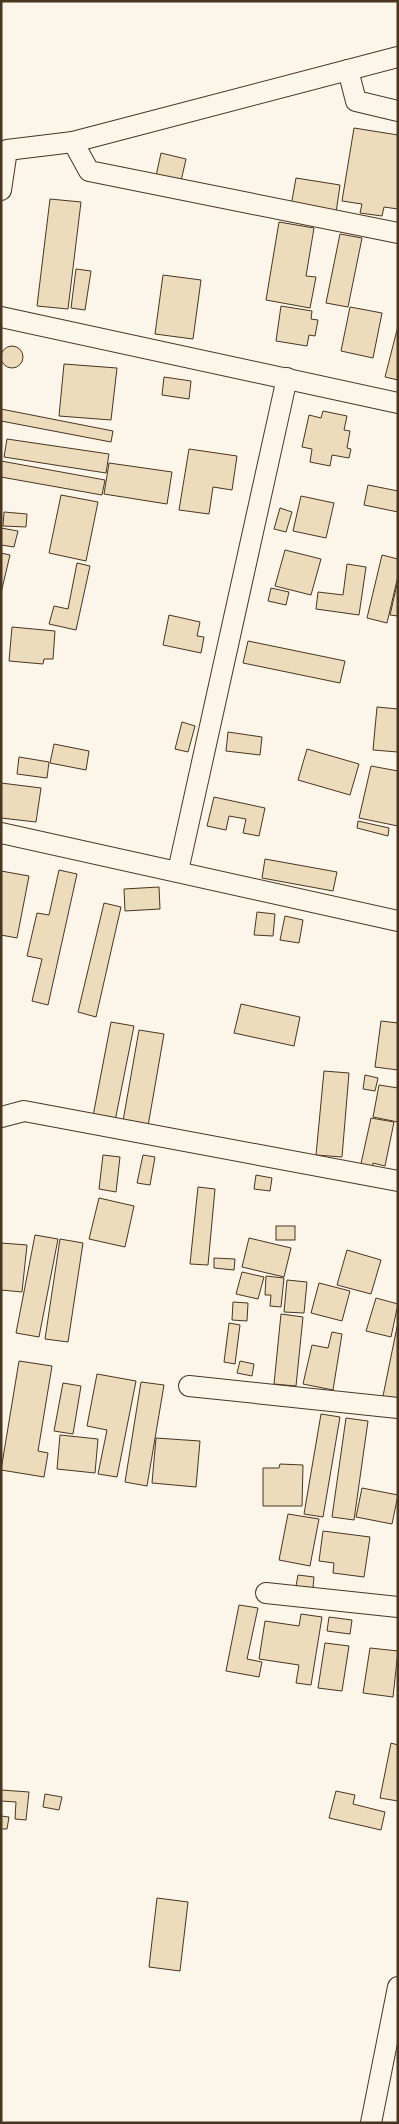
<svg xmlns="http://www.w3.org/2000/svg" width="399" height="2124" font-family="Helvetica,sans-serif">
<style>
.building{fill:#ecdcbc;stroke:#4a3520}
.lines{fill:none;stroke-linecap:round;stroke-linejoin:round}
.street-casing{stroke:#4a3520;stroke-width:22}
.street{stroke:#fbf6e9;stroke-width:20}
</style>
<rect width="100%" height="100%" fill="#fbf6e9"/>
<g class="building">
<polygon points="354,128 398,135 398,209 384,207 382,216 360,213 362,204 342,201"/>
<polygon points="161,153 186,159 181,181 156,176"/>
<polygon points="296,178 340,185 336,213 291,206"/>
<polygon points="50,199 81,202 68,309 37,306"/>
<polygon points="279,222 314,228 306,276 316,277 310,308 266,300"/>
<polygon points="340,234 362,238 348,307 326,303"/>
<polygon points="76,269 91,271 85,310 71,308"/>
<polygon points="163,275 201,280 193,339 155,334"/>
<polygon points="281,306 312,311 311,319 318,320 315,336 309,335 307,346 276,341"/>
<polygon points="350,307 382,313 373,358 341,351"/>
<polygon points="398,326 398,380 385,377"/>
<circle cx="12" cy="357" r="11"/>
<polygon points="64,364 117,368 111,420 59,416"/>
<polygon points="164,377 191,381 189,399 162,395"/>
<polygon points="1,409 113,431 111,442 1,421"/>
<polygon points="323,411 347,416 344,430 350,431 347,448 351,449 349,458 332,455 330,466 310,462 312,449 302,447 309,415 321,418"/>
<polygon points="7,439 109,454 106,473 4,457"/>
<polygon points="189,449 237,456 232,490 213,487 209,514 179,510"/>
<polygon points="1,461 105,480 102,495 1,477"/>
<polygon points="109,463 172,472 167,504 104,494"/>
<polygon points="368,485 398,491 398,512 364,505"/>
<polygon points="61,495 98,502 86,561 49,553"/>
<polygon points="301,496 334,503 326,538 293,531"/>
<polygon points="280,508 292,512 286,532 274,529"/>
<polygon points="4,512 27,514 26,527 3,526"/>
<polygon points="1,528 18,531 14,547 1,545"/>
<polygon points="285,550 321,559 311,595 275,586"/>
<polygon points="1,553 10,555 1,593"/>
<polygon points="382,555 398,559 398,576 387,623 367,618"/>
<polygon points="77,563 90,566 76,630 49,624 54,606 68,609"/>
<polygon points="347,564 366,567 359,615 316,609 318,592 343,595"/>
<polygon points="398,580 398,616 390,615"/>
<polygon points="271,588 289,592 286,605 268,601"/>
<polygon points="169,615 200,622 197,636 204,637 201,653 163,645"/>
<polygon points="12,627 55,631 53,659 44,659 43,664 9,661"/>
<polygon points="248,641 345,661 340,683 243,663"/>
<polygon points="377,707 398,709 398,752 373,750"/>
<polygon points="182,722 195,726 188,752 175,749"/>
<polygon points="228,732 262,737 260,755 226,751"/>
<polygon points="54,744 89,751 86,770 50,763"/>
<polygon points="307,749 359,764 350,795 298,780"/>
<polygon points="19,757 49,762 47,778 17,774"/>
<polygon points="371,766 398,771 398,826 359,818"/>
<polygon points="1,783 41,788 36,822 1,818"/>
<polygon points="214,797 265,808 259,836 243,833 246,819 229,816 226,830 207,826"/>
<polygon points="358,821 389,828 388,836 357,828"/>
<polygon points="265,859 337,872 333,891 262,878"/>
<polygon points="59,870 77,874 48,1005 32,1001 42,959 27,956 37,913 49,915"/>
<polygon points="1,871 29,876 17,938 1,935"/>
<polygon points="159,887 160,909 125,911 124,889"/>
<polygon points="104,903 121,907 96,1017 78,1012"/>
<polygon points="257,912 275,914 273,936 254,935"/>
<polygon points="285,916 303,920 299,943 280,940"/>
<polygon points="241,1004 300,1017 294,1046 234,1033"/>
<polygon points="381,1021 398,1023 398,1070 375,1067"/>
<polygon points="111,1022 134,1026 115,1121 93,1116"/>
<polygon points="139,1030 164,1034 148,1126 123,1121"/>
<polygon points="324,1071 349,1073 342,1157 316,1155"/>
<polygon points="365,1075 378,1078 375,1091 363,1089"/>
<polygon points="379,1085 398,1088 398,1122 373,1117"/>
<polygon points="371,1118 394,1122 385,1166 373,1163 372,1170 360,1168"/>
<polygon points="103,1155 120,1157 116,1192 99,1189"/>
<polygon points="143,1155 155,1157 150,1185 137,1183"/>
<polygon points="256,1175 272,1178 270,1191 254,1189"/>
<polygon points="198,1187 215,1189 208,1265 190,1264"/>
<polygon points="99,1198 134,1206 125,1247 89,1239"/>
<rect x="276" y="1226" width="19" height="14"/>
<polygon points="35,1235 58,1239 39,1337 16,1333"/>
<polygon points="249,1238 291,1248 284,1277 242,1267"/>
<polygon points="60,1239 83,1243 68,1342 45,1339"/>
<polygon points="1,1243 27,1245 22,1292 1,1290"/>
<polygon points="347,1250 381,1260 371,1294 337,1285"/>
<polygon points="214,1258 235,1259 234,1270 214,1268"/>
<polygon points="242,1272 264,1277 258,1299 236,1294"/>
<polygon points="266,1276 284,1278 281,1307 270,1306 271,1295 265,1295"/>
<polygon points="287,1280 307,1282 304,1313 284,1312"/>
<polygon points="319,1283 350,1291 342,1321 311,1313"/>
<polygon points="376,1298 398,1304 391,1337 366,1331"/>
<polygon points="233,1302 248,1303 247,1321 232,1320"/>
<polygon points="281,1314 303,1317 296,1386 274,1384"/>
<polygon points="398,1322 398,1403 382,1401"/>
<polygon points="229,1323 240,1325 235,1364 224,1362"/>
<polygon points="332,1332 342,1334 333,1390 303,1384 312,1345 328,1348"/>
<polygon points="19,1361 52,1366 38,1451 48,1453 44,1477 1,1470"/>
<polygon points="240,1361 254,1364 252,1376 237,1373"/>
<polygon points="97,1374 136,1381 117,1477 98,1474 107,1430 87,1426"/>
<polygon points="141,1382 164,1385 147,1486 125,1482"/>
<polygon points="63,1383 81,1386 73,1434 54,1431"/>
<polygon points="321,1414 340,1417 323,1517 304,1514"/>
<polygon points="346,1418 368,1421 354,1520 332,1517"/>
<polygon points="60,1435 98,1439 95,1473 57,1469"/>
<polygon points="156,1438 200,1441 196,1487 152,1483"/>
<polygon points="280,1464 303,1465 302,1506 263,1506 263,1468 279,1468"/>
<polygon points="362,1488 398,1495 392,1524 356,1517"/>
<polygon points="288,1514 319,1519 310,1566 279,1560"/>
<polygon points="323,1531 370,1537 364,1577 333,1573 334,1563 319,1561"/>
<polygon points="298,1575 314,1577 313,1588 296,1586"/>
<polygon points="239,1605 258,1608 247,1659 262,1662 259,1677 226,1671"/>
<polygon points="301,1614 322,1617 311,1685 296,1683 299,1665 259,1659 265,1621 299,1626"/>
<polygon points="329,1617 352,1620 350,1634 327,1631"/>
<polygon points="325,1643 349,1646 342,1691 318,1688"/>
<polygon points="370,1648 398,1651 393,1697 363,1693"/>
<polygon points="391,1743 398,1745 398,1801 380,1798"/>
<polygon points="1,1790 29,1792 26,1820 15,1819 16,1802 1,1801"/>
<polygon points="336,1791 355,1795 353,1804 385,1812 381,1830 329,1818"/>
<polygon points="45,1794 62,1797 59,1810 43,1807"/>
<polygon points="1,1816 9,1817 7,1829 1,1829"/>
<polygon points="157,1898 188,1902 180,1971 149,1967"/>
</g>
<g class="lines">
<g class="street-casing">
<g id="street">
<polyline points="348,70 356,101 398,111"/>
<polyline points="73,142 89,171 398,233"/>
<polyline points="1,190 7,150 73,142 398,57"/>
<polyline points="1,317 398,403"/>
<polyline points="1,833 398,921"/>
<polyline points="178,871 287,378"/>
<polyline points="1,1117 24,1111 398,1181"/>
<polyline points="189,1386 398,1408"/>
<polyline points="266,1593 398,1607"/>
<polyline points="371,2123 398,1987"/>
</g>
</g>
<use href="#street" class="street"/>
</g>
<rect width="399" height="2124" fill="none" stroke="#4a3520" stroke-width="5"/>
</svg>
